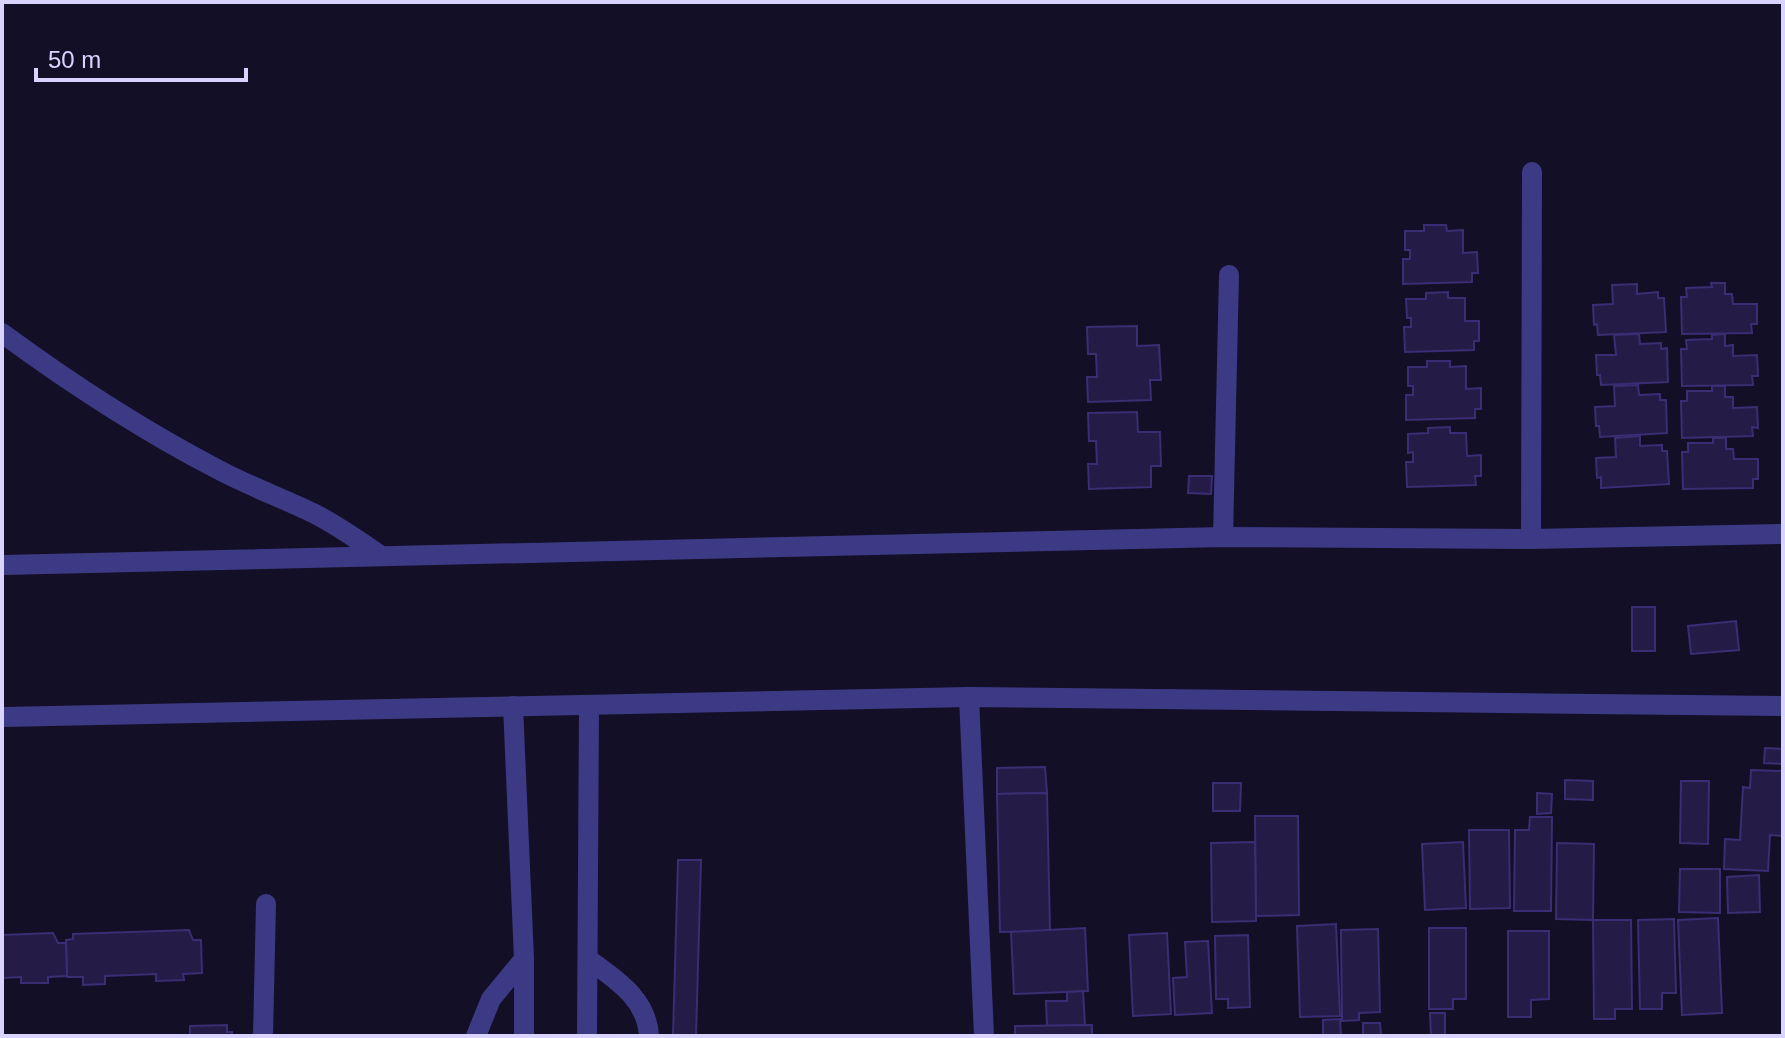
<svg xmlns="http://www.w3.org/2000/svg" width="1785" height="1038" font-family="Arial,sans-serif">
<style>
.building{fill:#241b47;stroke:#3b2d73;stroke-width:2}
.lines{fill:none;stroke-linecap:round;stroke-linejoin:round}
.minor{stroke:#3d3a85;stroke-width:20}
.tertiary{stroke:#3d3a85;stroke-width:20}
</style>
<rect width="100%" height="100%" fill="#130f26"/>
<g class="building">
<polygon points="1424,225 1446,225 1447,231 1463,230 1463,253 1477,252 1478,273 1472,273 1472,282 1403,284 1403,259 1410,259 1410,250 1405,250 1405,231 1424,231"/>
<polygon points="1711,283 1725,283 1725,294 1732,294 1733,304 1757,304 1757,324 1751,324 1752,333 1682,334 1681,297 1687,297 1686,288 1712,287"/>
<polygon points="1637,284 1637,294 1658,292 1658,298 1664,298 1666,332 1598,335 1597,324 1594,325 1593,305 1613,304 1612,285"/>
<polygon points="1448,292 1448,298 1465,298 1465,321 1479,321 1479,341 1474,341 1474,350 1405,352 1404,327 1411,327 1411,318 1407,318 1406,299 1426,299 1426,293"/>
<polygon points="1137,326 1137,346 1159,345 1161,380 1150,380 1151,400 1088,402 1087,377 1097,377 1096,354 1088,354 1087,327"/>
<polygon points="1639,334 1640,344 1661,343 1661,349 1667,348 1668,382 1601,385 1600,375 1597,375 1596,355 1616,355 1614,335"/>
<polygon points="1725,334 1725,346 1733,345 1733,356 1757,355 1758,376 1752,376 1753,385 1682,386 1681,349 1687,349 1686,340 1712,339 1712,335"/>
<polygon points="1427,361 1450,361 1450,367 1466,366 1466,389 1481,388 1481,409 1475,409 1475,418 1406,420 1406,395 1413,395 1413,386 1408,386 1408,367 1427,367"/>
<polygon points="1638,385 1639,395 1660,394 1660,400 1666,400 1667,433 1600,437 1599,426 1596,426 1595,407 1615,406 1614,386"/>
<polygon points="1712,386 1725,386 1725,397 1733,397 1733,408 1757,407 1758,428 1752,427 1753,436 1682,438 1681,401 1687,401 1687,391 1712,391"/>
<polygon points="1137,412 1138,432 1160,432 1161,466 1151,466 1151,487 1089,489 1088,464 1097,464 1096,441 1089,441 1088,413"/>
<polygon points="1450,427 1450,433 1466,433 1467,456 1481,455 1481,476 1475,476 1476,485 1407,487 1406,462 1413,462 1413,452 1408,453 1408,434 1428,433 1428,428"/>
<polygon points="1640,436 1640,446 1662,445 1662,451 1667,451 1669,484 1601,488 1601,477 1597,478 1596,458 1616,457 1615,438"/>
<polygon points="1713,438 1726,438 1726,449 1733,449 1734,459 1758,459 1758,479 1753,479 1753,488 1683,489 1682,452 1688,452 1688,443 1713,443"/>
<polygon points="1189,476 1212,476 1211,494 1188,493"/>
<rect x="1632" y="607" width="23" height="44"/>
<polygon points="1736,621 1739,650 1691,654 1688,626"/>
<polygon points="1765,748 1783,749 1783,764 1764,763"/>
<polygon points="1045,767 1047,793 997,794 997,768"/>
<polygon points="1751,770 1783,771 1783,836 1770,835 1768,871 1724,869 1725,839 1740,840 1743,787 1750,788"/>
<polygon points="1565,780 1593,781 1593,800 1565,799"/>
<polygon points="1681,781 1709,781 1708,844 1680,843"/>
<polygon points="1213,783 1241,783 1240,811 1213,811"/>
<polygon points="1047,793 1050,931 1000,932 997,794"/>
<polygon points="1537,793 1552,794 1551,813 1537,814"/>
<polygon points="1255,816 1298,816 1299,915 1256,916"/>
<polygon points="1530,817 1552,817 1551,911 1514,911 1515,830 1529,830"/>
<polygon points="1469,830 1509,830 1510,908 1470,909"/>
<polygon points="1255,842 1256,921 1212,922 1211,843"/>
<polygon points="1463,842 1466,908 1425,910 1422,844"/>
<polygon points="1557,843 1594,844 1593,920 1556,919"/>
<polygon points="678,860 701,860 696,1036 673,1036"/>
<polygon points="1680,869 1720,869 1720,913 1679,912"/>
<polygon points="1759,875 1760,912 1728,913 1727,877"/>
<polygon points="1718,918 1722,1013 1682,1015 1678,920"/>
<polygon points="1674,919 1676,993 1662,993 1662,1009 1640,1009 1638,920"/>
<polygon points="1593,920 1631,920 1632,1009 1615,1009 1615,1019 1594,1019"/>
<polygon points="1336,924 1340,1016 1300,1017 1297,926"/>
<polygon points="1085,928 1088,991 1014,994 1011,932"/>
<polygon points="1429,928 1466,928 1466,999 1453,999 1453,1009 1429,1009"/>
<polygon points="1378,929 1380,1012 1359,1013 1359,1020 1342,1021 1341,930"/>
<polygon points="189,930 193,940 201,940 202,973 183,974 184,980 156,981 156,974 105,976 105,984 83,985 83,977 67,977 66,940 73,939 73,934"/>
<polygon points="1508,931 1549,931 1549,999 1531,1000 1531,1017 1508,1017"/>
<polygon points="53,933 58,943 66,943 67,976 48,977 48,983 21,983 21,977 2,978 2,935"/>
<polygon points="1167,933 1171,1014 1133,1016 1129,935"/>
<polygon points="1248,935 1250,1007 1228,1008 1228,999 1216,999 1215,936"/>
<polygon points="1208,941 1212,1013 1175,1015 1173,978 1187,977 1185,942"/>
<polygon points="1083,991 1085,1025 1047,1026 1046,1001 1067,1001 1067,992"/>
<polygon points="1430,1013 1445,1013 1445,1036 1431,1036"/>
<polygon points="1340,1019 1341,1036 1323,1036 1323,1020"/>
<polygon points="1363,1023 1380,1023 1381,1036 1363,1036"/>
<polygon points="227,1025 227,1032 232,1032 232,1036 190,1036 190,1026"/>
<polygon points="1092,1025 1092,1036 1015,1036 1015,1026"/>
</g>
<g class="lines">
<g class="minor">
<path d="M 2,333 C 70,383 144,431 219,470 C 249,486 282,498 313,513 C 337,525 358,540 380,555"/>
<polyline points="1223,537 1229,275"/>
<polyline points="1531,539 1532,172"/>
<polyline points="969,697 984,1036"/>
<path d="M 588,959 C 615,979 647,998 649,1036"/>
<polyline points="263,1036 266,904"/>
<polyline points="476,1036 491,999 524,959"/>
</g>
<g class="tertiary">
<polyline points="2,565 1223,537 1531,539 1783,534"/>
<polyline points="513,706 524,959 524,1036"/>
<polyline points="2,717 969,697 1783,706"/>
<polyline points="587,1036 589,705"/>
</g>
</g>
<rect width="1785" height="1038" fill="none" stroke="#d9d4ff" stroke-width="8"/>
<path d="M36 68v12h210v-12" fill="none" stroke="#d9d4ff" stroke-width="4"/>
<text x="48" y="68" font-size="24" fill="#d9d4ff" stroke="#130f26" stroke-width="6" paint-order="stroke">50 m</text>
</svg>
